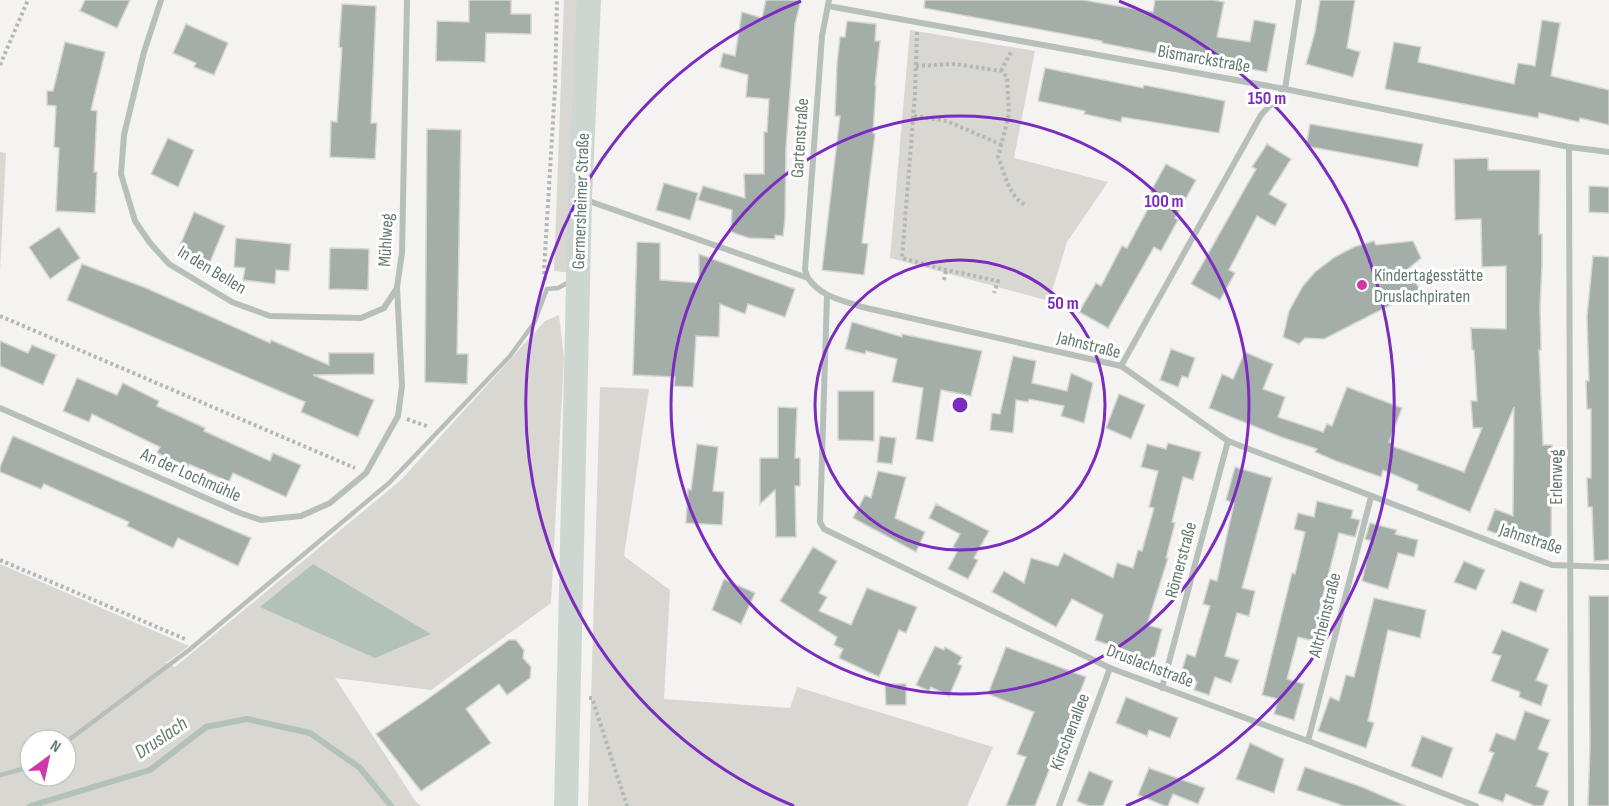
<svg xmlns="http://www.w3.org/2000/svg" width="1609" height="806" font-family="'Sofia Sans Condensed',sans-serif">
<style>
.green{fill:#d9d7d1;fill-rule:evenodd}
.water{fill:#b3c2b8}
.lines{fill:none;stroke-linecap:round;stroke-linejoin:round}
.stream{stroke:#b3c2b8;stroke-width:6}
.building{fill:#a2aea7;stroke:#d6d4d4;stroke-width:1.5}
.path{stroke:#b2b8b5;stroke-width:4;stroke-dasharray:3 3;stroke-linecap:butt}
.lane{stroke:#b7bfbb;stroke-width:4.5}
.street{stroke:#b7bfbb;stroke-width:6}
.secondary{stroke:#ced6d1;stroke-width:24}
.ring{fill:none;stroke:#7b2cbf;stroke-width:3}
.poi-dot{fill:#d037a9;stroke:#fff;stroke-width:2}
.labels{text-anchor:middle;dominant-baseline:central;stroke-width:6;stroke-linejoin:round;paint-order:stroke}
.street-label{font-size:18px;fill:#637a6e;stroke:#fff}
.poi-label{font-size:18px;fill:#637a6e;stroke:#fff;text-anchor:start}
.water-label{font-size:20px;font-style:italic;fill:#637c6b;stroke:#fff}
.centre{fill:#7b2cbf;stroke:#fff;stroke-width:3}
.ring-label{font-size:18px;text-anchor:middle;font-weight:bold;fill:#7b2cbf;stroke:#fff;stroke-width:6;stroke-linejoin:round;paint-order:stroke}
</style>
<rect width="100%" height="100%" fill="#f5f2f2"/>
<g class="green">
<polygon points="564,0 578,0 572,273 554,271"/>
<polygon points="910,30 1035,51 1014,158 1108,182 1067,242 1049,301 890,258"/>
<polygon points="0,152 6,153 0,271"/>
<path d="M 559,315 L 564,358 L 551,603 L 431,690 L 335,678 L 416,802 L 421,806 L 0,806 L 0,564 L 189,646 L 166,663 L 175,667 L 401,480 L 545,321 ZM 30,740 L 66,740 L 66,776 L 30,776 Z"/>
<polygon points="600,387 649,389 624,556 670,590 664,699 790,708 797,687 993,747 967,806 588,806"/>
</g>
<polygon class="water" points="313,564 431,634 375,658 260,607"/>
<g class="lines">
<polyline class="stream" points="30,806 150,770 206,727 247,719 310,733 360,768 391,806"/>
</g>
<g class="building">
<polygon points="85,0 130,0 117,28 80,11"/>
<polygon points="469,0 511,0 511,14 531,14 531,34 486,33 485,62 436,61 437,21 469,22"/>
<polygon points="766,0 801,0 795,24 786,147 785,219 783,236 775,235 775,239 749,238 731,232 732,210 698,200 703,186 745,198 744,174 764,174 764,132 767,132 769,99 746,97 748,75 720,67 723,53 735,56 742,12 762,18"/>
<polygon points="925,0 1083,0 1153,12 1155,0 1214,0 1224,2 1217,37 1250,42 1254,20 1276,24 1267,72 1169,54 1169,56 1102,43 1102,41 924,8"/>
<polygon points="1320,0 1355,0 1347,48 1360,52 1353,77 1306,64 1315,32"/>
<polygon points="342,4 376,6 371,123 377,123 375,159 330,157 331,121 337,122 342,48 339,47"/>
<polygon points="1542,20 1560,23 1551,76 1609,90 1609,125 1580,118 1579,122 1539,113 1538,118 1385,89 1394,42 1421,47 1418,62 1514,84 1518,63 1535,66"/>
<polygon points="847,21 876,24 875,41 880,41 875,85 876,85 873,133 875,134 862,243 868,244 864,275 822,270 840,116 835,116 837,64 840,37 845,37"/>
<polygon points="186,24 228,43 214,75 194,67 196,63 173,53"/>
<polygon points="65,42 105,52 91,110 97,111 94,172 97,172 95,213 56,211 59,148 54,147 56,106 47,105 47,91 53,91"/>
<polygon points="1045,68 1143,88 1144,85 1225,101 1219,133 1122,117 1121,122 1084,114 1085,111 1038,101"/>
<polygon points="1310,124 1423,144 1418,167 1306,146"/>
<polygon points="427,129 461,130 457,354 468,354 467,384 425,382"/>
<polygon points="168,138 194,150 178,187 151,174"/>
<polygon points="1267,144 1291,159 1269,194 1287,204 1275,226 1257,216 1229,270 1235,273 1220,300 1191,284 1256,169 1252,167"/>
<polygon points="1488,158 1488,170 1540,170 1539,234 1542,234 1542,265 1540,307 1541,350 1539,350 1543,445 1552,445 1551,542 1517,542 1487,530 1495,509 1513,516 1514,407 1470,512 1417,490 1418,485 1383,470 1381,477 1336,461 1315,452 1317,449 1281,437 1209,408 1222,374 1233,379 1245,352 1273,364 1263,389 1285,397 1278,417 1323,432 1327,424 1332,426 1347,387 1402,408 1389,442 1393,444 1392,446 1464,472 1482,428 1473,428 1471,401 1477,401 1474,350 1472,350 1471,328 1506,329 1506,266 1482,267 1481,219 1455,220 1454,159"/>
<polygon points="1166,164 1196,180 1175,218 1178,220 1161,251 1154,247 1108,328 1079,312 1096,283 1101,286 1122,246 1127,248 1150,205 1145,202"/>
<polygon points="664,183 698,193 690,220 656,210"/>
<polygon points="1589,186 1609,187 1609,213 1589,212"/>
<polygon points="194,212 225,226 210,262 179,248"/>
<polygon points="59,227 80,258 50,279 29,247"/>
<polygon points="236,238 291,244 289,271 276,270 275,284 243,280 245,268 234,267"/>
<polygon points="1374,241 1376,245 1413,241 1421,258 1408,269 1420,290 1324,339 1305,338 1299,344 1283,337 1289,311 1303,286 1315,272 1335,257 1354,247"/>
<polygon points="637,242 660,243 660,280 699,283 699,254 795,289 785,317 748,304 745,314 720,304 719,337 696,336 693,387 674,386 675,377 633,375"/>
<polygon points="330,248 369,249 368,290 329,289"/>
<polygon points="1593,256 1609,257 1609,560 1594,561 1592,507 1588,507 1587,478 1591,478 1591,409 1587,409 1586,381 1589,381 1587,316"/>
<polygon points="82,264 146,288 270,343 271,340 329,365 329,353 374,353 374,374 313,375 374,400 358,437 301,412 305,402 67,300"/>
<polygon points="852,322 902,337 902,334 982,351 971,396 941,390 933,442 916,439 923,388 892,382 897,359 866,351 865,354 845,349"/>
<polygon points="0,341 28,353 32,345 56,355 43,385 0,366"/>
<polygon points="1171,349 1195,358 1188,378 1182,376 1178,387 1160,380"/>
<polygon points="1013,356 1036,361 1032,383 1067,391 1071,373 1093,383 1084,423 1061,416 1064,406 1029,399 1028,402 1016,400 1013,433 990,430 992,413 1000,414"/>
<polygon points="77,378 117,395 123,383 159,401 157,406 205,428 204,431 270,461 273,453 301,465 286,497 233,473 229,482 189,464 188,467 157,453 160,447 92,414 89,422 63,411"/>
<polygon points="838,391 874,391 874,441 838,440"/>
<polygon points="1119,394 1145,405 1131,439 1106,428"/>
<polygon points="778,407 797,408 795,458 800,458 800,486 795,486 796,537 776,537 775,490 760,504 760,458 778,458"/>
<polygon points="13,436 251,538 238,566 178,538 173,548 127,526 129,522 44,484 41,489 0,472 0,467"/>
<polygon points="880,436 896,438 892,464 877,462"/>
<polygon points="1168,443 1201,452 1193,480 1183,477 1172,522 1175,523 1166,558 1168,558 1147,625 1162,629 1153,664 1131,658 1133,653 1095,640 1103,615 1072,599 1056,627 992,592 1004,571 1024,583 1031,558 1058,566 1064,553 1113,578 1117,563 1133,568 1138,550 1142,551 1154,508 1149,507 1158,471 1141,467 1147,444 1166,449"/>
<polygon points="697,444 718,447 713,491 724,492 722,525 686,523 688,489 691,490"/>
<polygon points="1235,467 1272,478 1242,588 1255,591 1249,616 1237,613 1225,656 1239,660 1231,683 1215,677 1209,695 1194,690 1197,682 1180,676 1187,654 1195,657 1210,606 1203,604 1210,579 1217,581 1234,503 1226,500"/>
<polygon points="878,471 906,477 895,518 925,532 916,552 853,518 865,495 871,498"/>
<polygon points="1317,501 1353,510 1351,518 1360,520 1355,537 1339,533 1316,623 1318,624 1314,641 1298,637 1287,679 1304,684 1294,720 1274,714 1278,699 1262,695 1292,573 1295,574 1305,532 1294,529 1298,513 1314,517"/>
<polygon points="936,504 989,531 974,558 978,560 968,579 948,569 958,550 953,547 960,534 929,518"/>
<polygon points="1370,523 1397,530 1395,534 1418,540 1414,557 1398,553 1388,589 1362,581 1371,541 1365,539"/>
<polygon points="813,547 837,561 819,593 827,597 819,611 851,625 867,588 917,607 906,633 899,630 879,677 839,658 843,649 834,645 837,637 780,601"/>
<polygon points="1464,561 1485,570 1476,590 1454,582"/>
<polygon points="724,579 755,593 741,624 712,610"/>
<polygon points="1520,581 1544,590 1536,612 1512,603"/>
<polygon points="1589,596 1609,596 1609,806 1588,806 1590,747"/>
<polygon points="1374,598 1426,610 1420,638 1388,630 1368,721 1374,723 1366,748 1318,731 1330,697 1339,701 1346,675 1354,677"/>
<polygon points="1502,630 1549,649 1536,680 1548,685 1541,706 1519,697 1520,692 1491,681 1501,656 1492,653"/>
<polygon points="509,640 516,640 524,650 523,658 531,667 530,678 507,695 499,684 466,709 491,743 421,791 376,734 425,701"/>
<polygon points="935,646 944,650 945,647 962,657 958,664 962,666 949,696 931,687 929,691 916,685"/>
<polygon points="1006,647 1086,677 1035,806 1006,806 1026,757 1017,754 1034,712 988,694"/>
<polygon points="885,684 906,684 906,705 886,705"/>
<polygon points="1126,697 1178,718 1170,738 1149,730 1147,736 1116,723"/>
<polygon points="1525,711 1550,720 1538,749 1549,753 1536,786 1549,791 1543,806 1535,806 1506,794 1503,802 1478,793 1494,753 1489,751 1496,733 1515,740"/>
<polygon points="1422,736 1453,748 1442,778 1411,766"/>
<polygon points="1250,743 1284,759 1274,793 1236,779"/>
<polygon points="1305,767 1362,787 1406,806 1344,806 1297,790"/>
<polygon points="1149,768 1205,788 1198,804 1173,794 1168,806 1165,806 1138,795"/>
<polygon points="1089,771 1113,781 1103,806 1089,806 1077,801"/>
</g>
<g class="lines">
<g class="path">
<polyline points="917,32 915,94 902,258 946,270 998,281 994,293"/>
<polyline points="0,65 28,0"/>
<polyline points="916,66 955,64 1001,71 1007,77 1009,114 998,157 1009,187 1017,199 1026,206"/>
<polyline points="1001,71 1012,50"/>
<polyline points="914,116 947,121 1002,145"/>
<polyline points="545,280 544,270 555,88 557,0"/>
<polyline points="944,280 946,270"/>
<polyline points="0,316 355,468"/>
<polyline points="407,419 429,427"/>
<polyline points="0,560 185,639"/>
<polyline points="589,698 592,698 627,806"/>
</g>
<g class="lane">
<polyline points="66,742 189,650 389,483 510,356 534,323 547,289 558,288 569,282"/>
<polyline points="0,775 30,767"/>
</g>
<g class="street">
<polyline points="161,0 144,52 124,135 121,174 135,221 150,243 169,264 232,302 270,316 361,318 384,308 397,288"/>
<polyline points="828,6 1285,89 1569,147 1609,152"/>
<polyline points="1569,147 1571,806"/>
<path d="M 586,200 L 808,278 C 821,297 842,300 862,307 L 1121,366 L 1228,441 L 1552,565 L 1609,567"/>
<polyline points="808,278 805,270 822,36 829,0"/>
<polyline points="827,296 820,522 824,529 1110,668 1308,741 1476,806"/>
<polyline points="1121,366 1261,115 1285,89 1299,0"/>
<polyline points="0,408 240,513 261,520 301,516 330,503 366,473 398,416 402,386 397,287 402,253 407,0"/>
<polyline points="1162,688 1228,441"/>
<polyline points="1308,741 1371,497"/>
<polyline points="1059,806 1110,668"/>
</g>
<polyline class="secondary" points="566,806 580,197 589,0"/>
</g>
<g class="ring">
<circle cx="960" cy="405" r="145"/>
<circle cx="960" cy="405" r="289"/>
<path d="M794 806A434 434 0 0 1 801 1M1119 1A434 434 0 0 1 1126 806"/>
</g>
<circle class="poi-dot" cx="1362" cy="285" r="6"/>
<g class="labels">
<g class="street-label">
<text transform="translate(1204 59) rotate(10)">Bismarckstraße</text>
<text transform="translate(800 138) rotate(-86)">Gartenstraße</text>
<text transform="translate(581 201) rotate(-88)">Germersheimer Straße</text>
<text transform="translate(386 240) rotate(-87)">Mühlweg</text>
<text transform="translate(212 270) rotate(31)">In den Bellen</text>
<text transform="translate(1089 345) rotate(14)">Jahnstraße</text>
<text transform="translate(191 475) rotate(24)">An der Lochmühle</text>
<text transform="translate(1556 477) rotate(-90)">Erlenweg</text>
<text transform="translate(1531 539) rotate(18)">Jahnstraße</text>
<text transform="translate(1181 560) rotate(-75)">Römerstraße</text>
<text transform="translate(1325 615) rotate(-76)">Altrheinstraße</text>
<text transform="translate(1150 666) rotate(21)">Druslachstraße</text>
<text transform="translate(1070 732) rotate(-69)">Kirschenallee</text>
</g>
<g class="poi-label">
<text x="1374" y="275">Kindertagesstätte<tspan x="1374" dy="21">Druslachpiraten</tspan></text>
</g>
<g class="water-label">
<text transform="translate(161 738) rotate(-34)">Druslach</text>
</g>
</g>
<circle cx="960" cy="405" r="9" class="centre"/>
<g class="ring-label">
<text x="1267" y="104">150 m</text>
<text x="1164" y="207">100 m</text>
<text x="1063" y="309">50 m</text>
</g>
<g transform="translate(48 758) rotate(33)"><circle r="28" fill="#ffffff" stroke="#c1cac5" stroke-width="1.5"/>
<path d="M0-4.5L10 22L0 15L-10 22Z" fill="#d037a9"/>
<text y="-9" font-size="16" font-weight="bold" text-anchor="middle" fill="#637a6e">N</text>
</g>
</svg>
